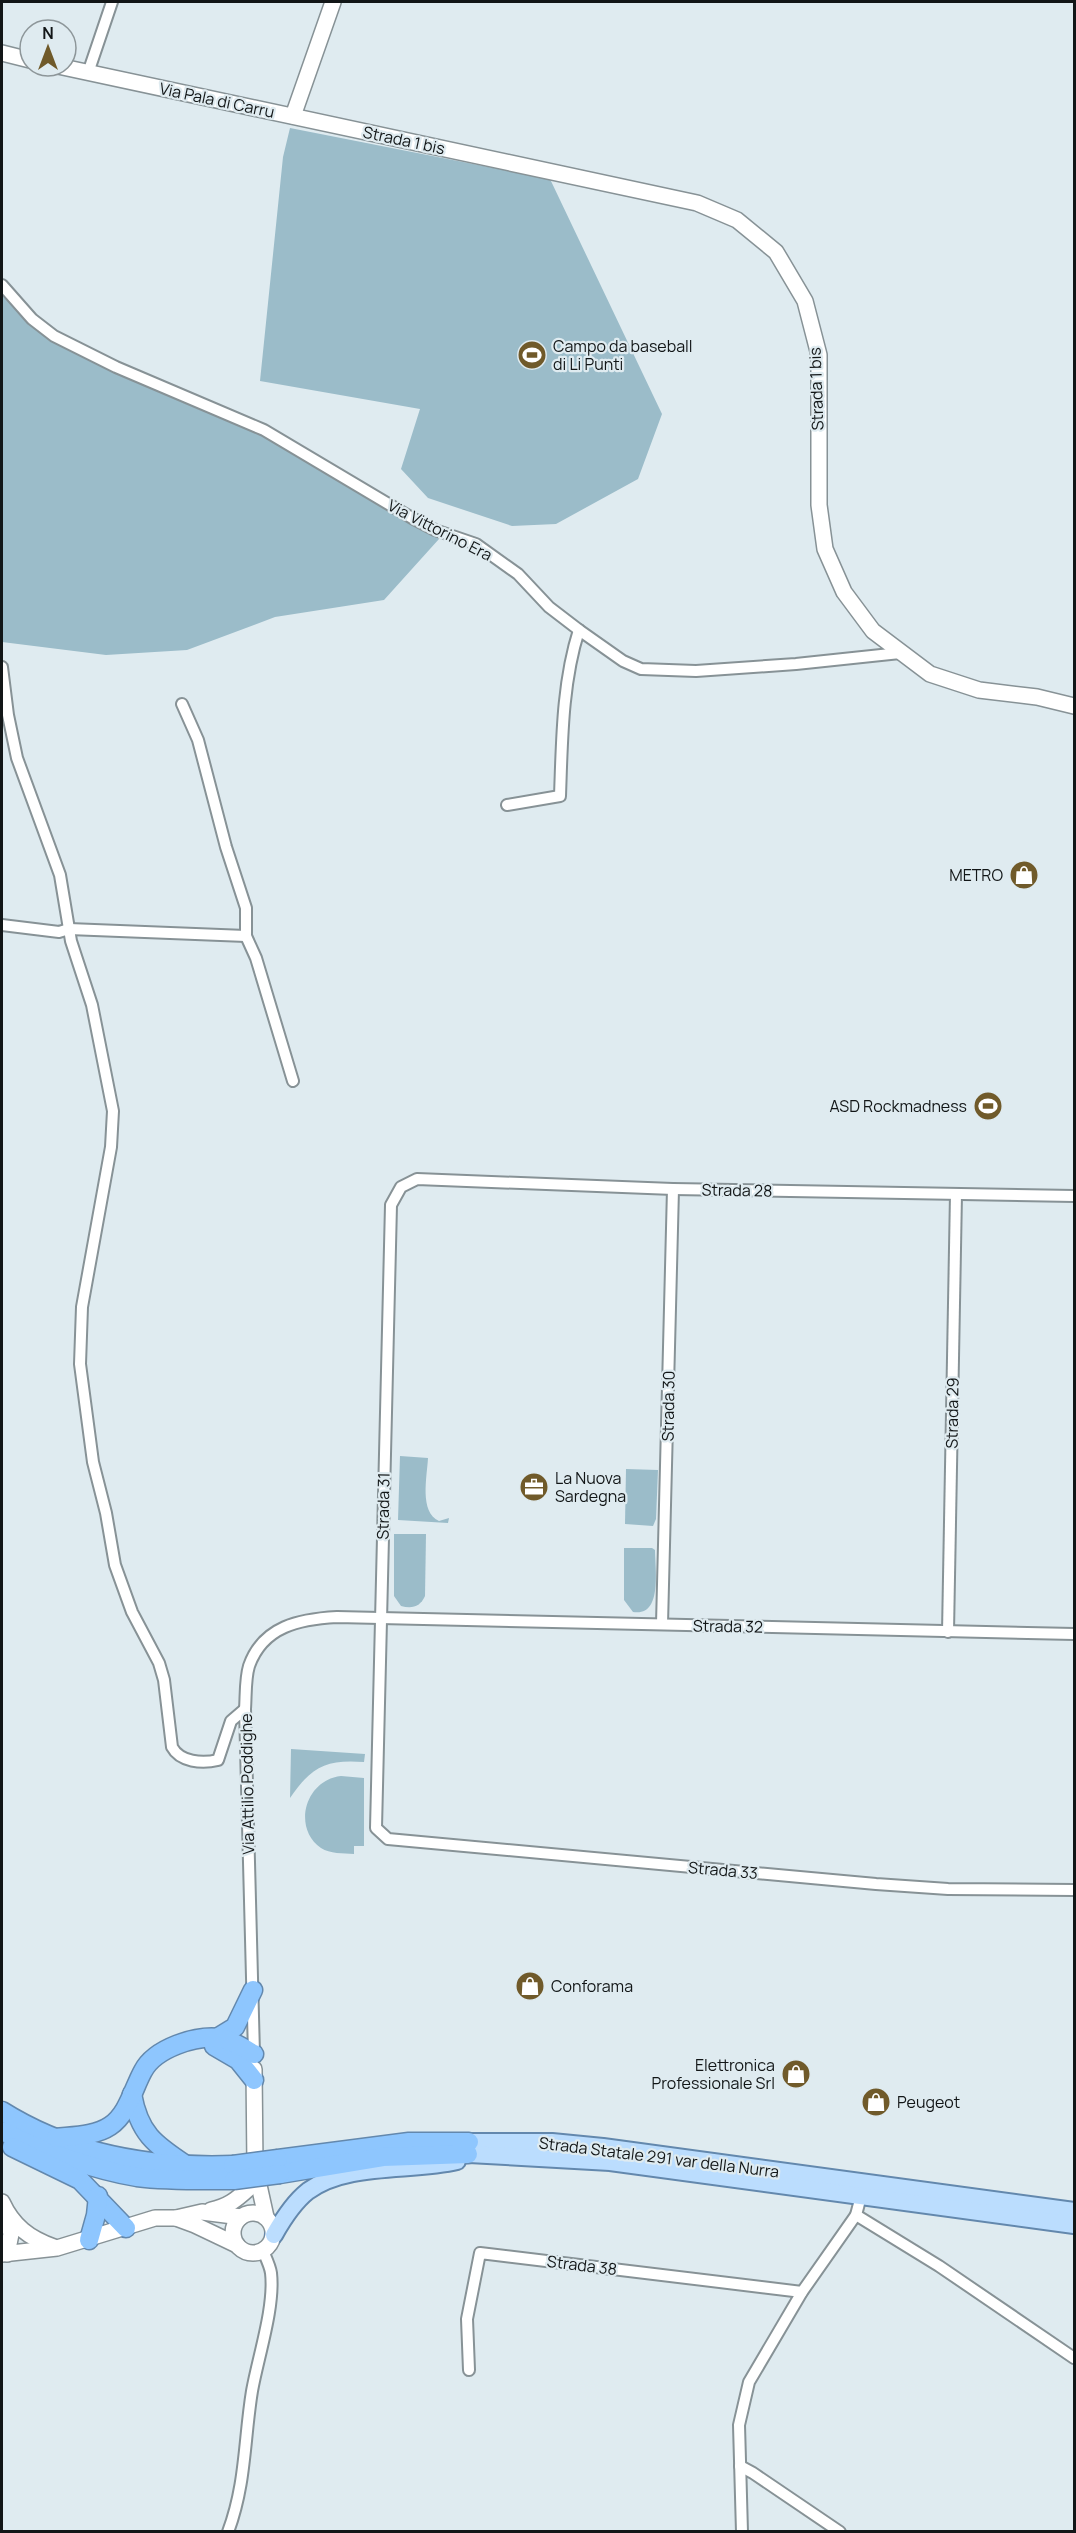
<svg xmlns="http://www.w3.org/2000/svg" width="1076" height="2533" font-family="Manrope,sans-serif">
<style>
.grass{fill:#9bbcc9}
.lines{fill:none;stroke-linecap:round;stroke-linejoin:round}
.street-casing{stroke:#879296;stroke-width:14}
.secondary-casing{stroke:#879296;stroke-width:18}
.primary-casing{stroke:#6388ad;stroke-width:20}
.highway-casing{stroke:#6388ad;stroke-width:21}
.street{stroke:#fff;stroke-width:10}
.secondary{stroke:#fff;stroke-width:15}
.primary{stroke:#bbddfe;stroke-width:16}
.highway{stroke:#8ec6fe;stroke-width:18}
.highway-bridge-casing{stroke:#6388ad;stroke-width:21;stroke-linecap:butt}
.highway-bridge{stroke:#8ec6fe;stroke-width:18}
.labels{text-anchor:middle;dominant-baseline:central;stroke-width:4.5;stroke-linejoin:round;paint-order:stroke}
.street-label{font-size:16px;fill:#121617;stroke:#dfebf0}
.poi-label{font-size:16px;fill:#121617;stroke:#dfebf0;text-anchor:start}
</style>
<rect width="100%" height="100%" fill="#dfebf0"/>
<g class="grass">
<polygon points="290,128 550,179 662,414 638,479 556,524 512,526 428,498 401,469 420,409 260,381 283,157"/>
<polygon points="2,291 57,338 333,465 439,539 384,600 275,617 187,650 106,655 2,642"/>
<path d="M 400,1456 L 428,1458 C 427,1477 419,1512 439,1521 L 449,1518 L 448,1523 L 398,1520 Z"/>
<polygon points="626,1469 658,1470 656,1519 653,1526 625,1524"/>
<path d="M 394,1534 L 426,1534 L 425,1596 C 420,1607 412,1609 401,1606 L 394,1596 Z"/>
<path d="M 624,1548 L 652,1548 L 655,1550 C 655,1569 663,1617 633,1612 L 624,1600 Z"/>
<path d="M 291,1749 L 365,1754 L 364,1762 C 326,1759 311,1767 290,1798 Z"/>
<path d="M 341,1776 L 364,1778 L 364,1846 L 354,1846 L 354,1854 C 343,1853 330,1854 321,1848 C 292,1828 305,1780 341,1776 Z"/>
</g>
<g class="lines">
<g class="street-casing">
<g id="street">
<polyline points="88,73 112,2"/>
<polyline points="2,285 32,319 54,336 116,367 264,430 412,518 435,530 476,544 518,574 549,607 579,630 623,661 641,669 696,671 796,664 900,653"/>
<path d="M 2,667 L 8,715 L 17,758 L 60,875 L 71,941 L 92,1005 L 113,1111 L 111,1147 L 82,1307 L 80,1364 L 93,1462 L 106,1513 L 115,1565 L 132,1612 L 159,1663 L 164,1680 L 172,1747 C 180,1762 202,1764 218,1760 L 231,1721 L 245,1709"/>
<polyline points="182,704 198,740 226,847 246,908 246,936 256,958 293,1081"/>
<path d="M 507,805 L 560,796 C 562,742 562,683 579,630"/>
<polyline points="2,925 59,932 69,929 246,936"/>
<polyline points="1074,1196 673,1189 417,1179 401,1187 391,1205 376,1828 388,1839 876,1884 948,1889 1074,1890"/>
<polyline points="662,1624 673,1189"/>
<polyline points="948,1632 956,1194"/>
<path d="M 254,2054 L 245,1709 C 246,1696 245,1679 249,1666 C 263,1626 300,1619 337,1617 L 1074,1634"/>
<polyline points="856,2215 939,2266 1074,2358"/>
<polyline points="469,2370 467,2319 480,2253 802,2292"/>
<polyline points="740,2466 753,2473 840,2532"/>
<path d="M 228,2532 C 246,2484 244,2440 252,2391 C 258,2357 275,2307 271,2273 C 270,2266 266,2258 263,2251"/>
<polyline points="742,2532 739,2425 749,2382 802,2292 856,2215 861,2196"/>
</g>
</g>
<g class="secondary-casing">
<g id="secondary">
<polyline points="2,53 30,60"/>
<polyline points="58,66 697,203 737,220 776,252 805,301 819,355 819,505 825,549 844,592 873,631 930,674 979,690 1037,697 1074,706"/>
<polyline points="293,116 333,2"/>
<polyline points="254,2069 255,2167 266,2217"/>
<path d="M 2,2202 C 13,2226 29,2238 54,2247"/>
<path d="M 211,2210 C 227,2207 236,2200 248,2189"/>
<circle cx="253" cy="2233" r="20"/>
<polyline points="7,2216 11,2234 7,2254"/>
<polyline points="176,2218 195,2225 237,2245"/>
<polyline points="2,2254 57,2248 155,2218 176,2218 202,2212 241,2217"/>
</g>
</g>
<g class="primary-casing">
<g id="primary">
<polyline points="469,2142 552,2142 603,2147 1074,2211"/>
<polyline points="469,2154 610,2162 1074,2225"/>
<path d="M 274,2235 C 283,2219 294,2202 308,2191 C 347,2162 412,2172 457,2161"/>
</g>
</g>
<g class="highway-casing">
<g id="highway">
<polyline points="217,2038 235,2027 253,1990"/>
<polyline points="214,2046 238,2060 254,2080"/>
<path d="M 132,2094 C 139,2133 154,2144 186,2165"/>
<path d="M 2,2111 C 72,2155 152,2168 233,2165"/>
<path d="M 2,2131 C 40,2151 95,2170 137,2177 C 169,2181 202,2180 234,2180"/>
<path d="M 56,2138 C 74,2136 95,2136 110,2126 C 128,2114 133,2089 143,2071 C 155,2048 196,2035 220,2038 C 232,2040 243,2048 254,2054"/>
<polyline points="12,2147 80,2180 126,2228"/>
<polyline points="278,2159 409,2142 469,2142"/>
<polyline points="280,2174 383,2157 468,2154"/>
<polyline points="89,2240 96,2215 98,2196"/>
</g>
</g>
<use href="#street" class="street"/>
<use href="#secondary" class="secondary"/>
<use href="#primary" class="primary"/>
<use href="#highway" class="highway"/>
<g class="highway-bridge-casing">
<g id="highway-bridge">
<polyline points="233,2165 278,2159"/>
<polyline points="234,2180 280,2174"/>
</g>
</g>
<use href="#highway-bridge" class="highway-bridge"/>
</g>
<defs>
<g id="stadium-disc" transform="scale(1.5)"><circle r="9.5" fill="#705a2a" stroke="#dfebf0"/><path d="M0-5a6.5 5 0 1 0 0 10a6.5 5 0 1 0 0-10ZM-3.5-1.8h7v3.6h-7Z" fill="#fff"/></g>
<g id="shop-disc" transform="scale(1.5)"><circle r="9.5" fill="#705a2a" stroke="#dfebf0"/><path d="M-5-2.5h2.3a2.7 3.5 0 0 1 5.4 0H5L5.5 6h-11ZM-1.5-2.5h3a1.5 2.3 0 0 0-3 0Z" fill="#fff"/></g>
<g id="office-disc" transform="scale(1.5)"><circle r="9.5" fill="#705a2a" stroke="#dfebf0"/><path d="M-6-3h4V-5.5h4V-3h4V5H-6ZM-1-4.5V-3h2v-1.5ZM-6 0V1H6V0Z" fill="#fff"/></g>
</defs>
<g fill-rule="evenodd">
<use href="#stadium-disc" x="532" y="355"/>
<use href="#shop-disc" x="1024" y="875"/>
<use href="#stadium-disc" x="988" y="1106"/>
<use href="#office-disc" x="534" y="1487"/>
<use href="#shop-disc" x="530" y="1986"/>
<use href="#shop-disc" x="796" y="2074"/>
<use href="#shop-disc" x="876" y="2102"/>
</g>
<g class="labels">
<g class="street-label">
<text transform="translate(217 100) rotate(12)">Via Pala di Carru</text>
<text transform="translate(404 140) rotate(12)">Strada 1 bis</text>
<text transform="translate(816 389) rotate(-92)">Strada 1 bis</text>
<text transform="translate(440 530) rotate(27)">Via Vittorino Era</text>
<text transform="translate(737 1190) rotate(1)">Strada 28</text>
<text transform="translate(668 1406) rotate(-89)">Strada 30</text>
<text transform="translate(952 1413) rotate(-89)">Strada 29</text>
<text transform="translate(383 1506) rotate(-89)">Strada 31</text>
<text transform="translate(728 1626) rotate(1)">Strada 32</text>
<text transform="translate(247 1784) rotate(-91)">Via Attilio Poddighe</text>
<text transform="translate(723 1870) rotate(5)">Strada 33</text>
<text transform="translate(659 2157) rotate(7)">Strada Statale 291 var della Nurra</text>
<text transform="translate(582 2265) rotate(7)">Strada 38</text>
</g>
<g class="poi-label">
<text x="553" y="346">Campo da baseball<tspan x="553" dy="18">di Li Punti</tspan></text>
<text x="1003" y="875" text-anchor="end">METRO</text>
<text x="967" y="1106" text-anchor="end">ASD Rockmadness</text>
<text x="555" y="1478">La Nuova<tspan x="555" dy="18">Sardegna</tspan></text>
<text x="551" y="1986">Conforama</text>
<text x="775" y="2065" text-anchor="end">Elettronica<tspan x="775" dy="18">Professionale Srl</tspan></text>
<text x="897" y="2102">Peugeot</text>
</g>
</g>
<rect width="1076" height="2533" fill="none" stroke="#121617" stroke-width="6"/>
<g transform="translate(48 48)"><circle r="28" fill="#dfebf0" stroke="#8d9699" stroke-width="1.5"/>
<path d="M0-4.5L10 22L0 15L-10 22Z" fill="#705a2a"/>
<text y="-9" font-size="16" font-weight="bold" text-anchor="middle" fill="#121617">N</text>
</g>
</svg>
